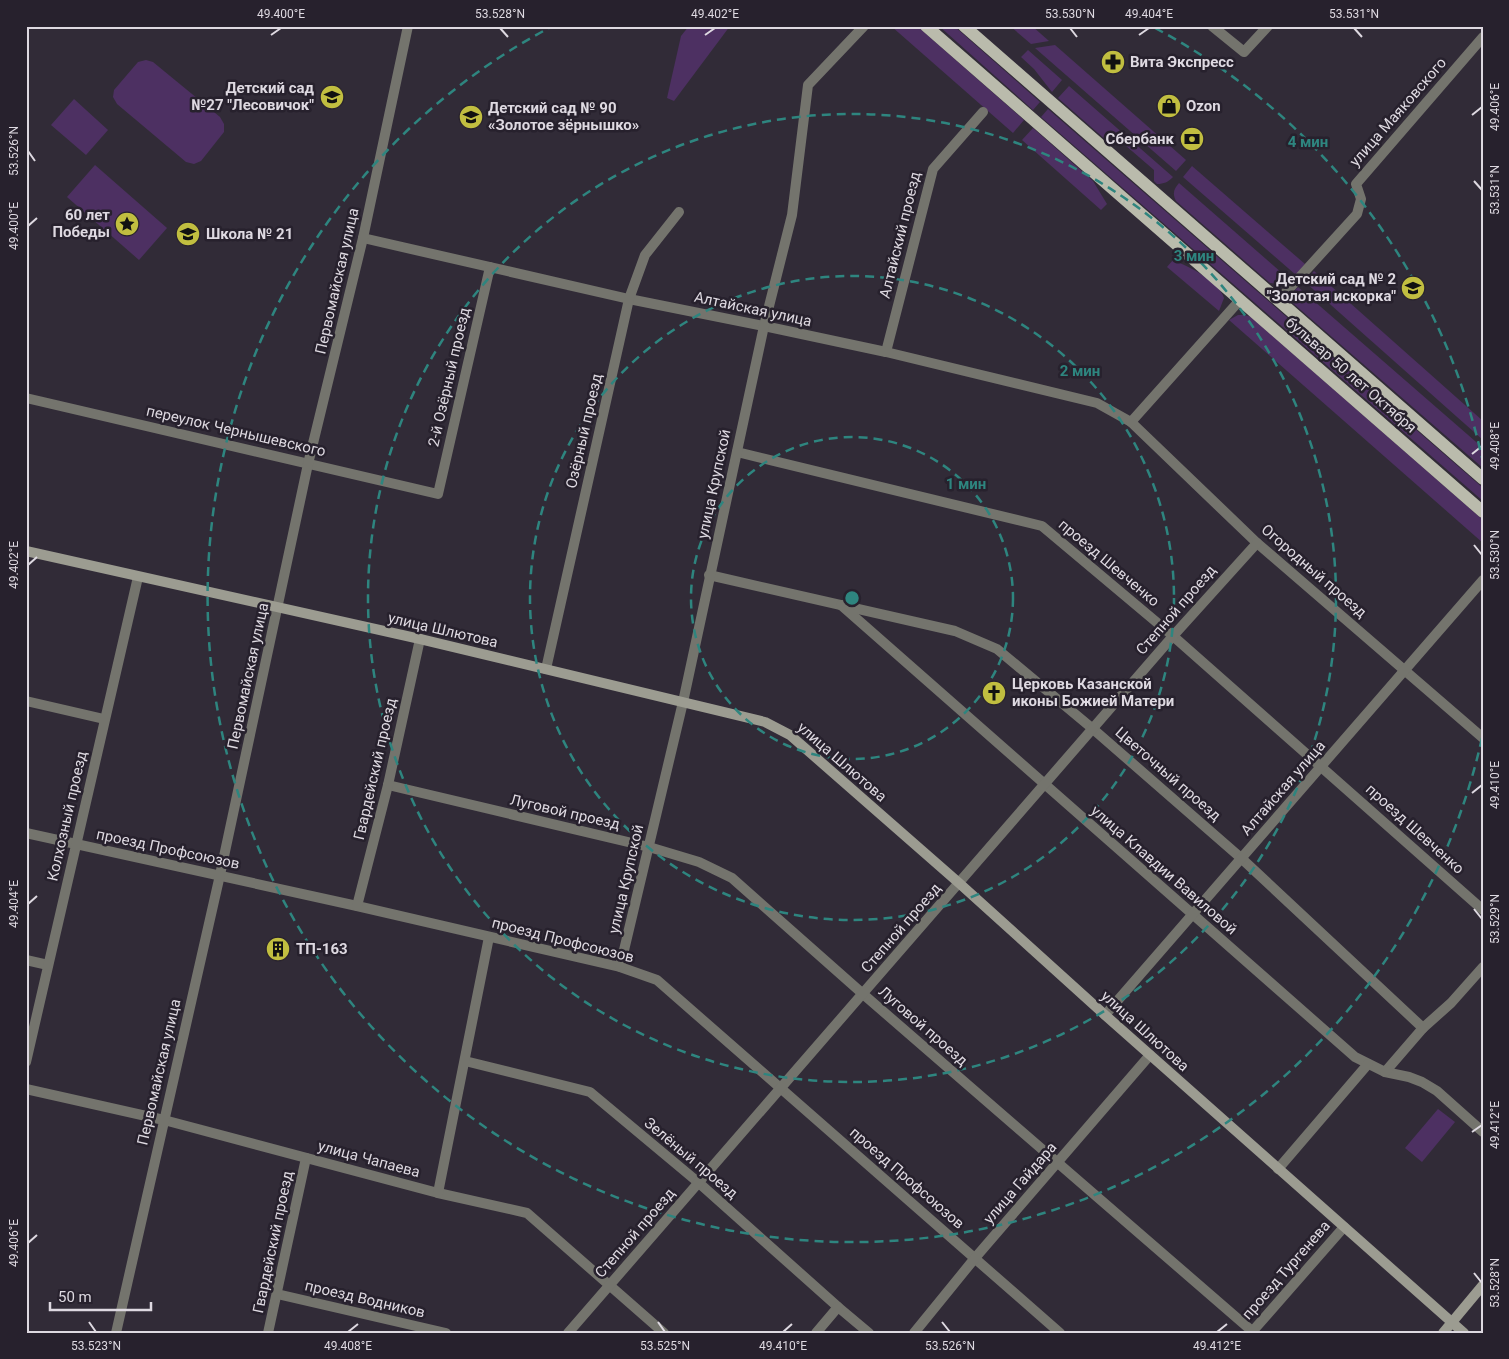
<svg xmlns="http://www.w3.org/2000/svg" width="1509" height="1359" font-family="Roboto,sans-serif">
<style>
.green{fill:#4d3062}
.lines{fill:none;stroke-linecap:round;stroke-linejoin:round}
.minor{stroke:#74746d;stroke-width:10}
.secondary{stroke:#9c9c91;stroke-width:10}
.primary{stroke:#babbac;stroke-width:12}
.ticks{fill:none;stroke:#ded9e1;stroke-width:2}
.ring{fill:none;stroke:#2e857f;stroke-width:2.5;stroke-dasharray:9 6}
.labels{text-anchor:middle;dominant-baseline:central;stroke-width:5;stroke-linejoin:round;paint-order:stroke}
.poi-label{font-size:15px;font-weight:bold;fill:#ded9e1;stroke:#27212d;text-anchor:start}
.street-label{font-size:15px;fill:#ded9e1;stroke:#27212d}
.centre{fill:#2e857f;stroke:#27212d;stroke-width:2.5}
.ring-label{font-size:15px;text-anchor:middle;font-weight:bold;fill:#2e857f;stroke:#27212d;stroke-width:5;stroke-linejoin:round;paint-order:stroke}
.neatline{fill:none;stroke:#ded9e1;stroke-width:2}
.ticks-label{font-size:12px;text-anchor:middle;fill:#ded9e1}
</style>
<rect width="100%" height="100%" fill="#312b37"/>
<g class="green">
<polygon points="689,26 730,26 674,101 667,98 681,36"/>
<polygon points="891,26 917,26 1024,120 1013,133"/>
<polygon points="939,26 954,26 1040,102 1033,110"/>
<polygon points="1010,26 1032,26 1049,41 1031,44"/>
<polygon points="1055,45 1186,160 1176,171 1035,48"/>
<polygon points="1028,50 1062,80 1052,92 1034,69 1021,57"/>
<polygon points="146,60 153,62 220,117 224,124 224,132 201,161 194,164 186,162 117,104 113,97 114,90 138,62"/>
<path d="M 1069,86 L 1173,177 C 1168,182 1164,184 1157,184 L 1154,181 L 1154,170 L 1118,139 L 1106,140 L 1058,98 Z"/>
<polygon points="74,99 108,130 86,155 51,125"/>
<polygon points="1048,109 1483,488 1483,501 1041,117"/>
<polygon points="1033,128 1093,181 1107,204 1101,210 1022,140"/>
<polygon points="95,165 167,228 139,260 67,197"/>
<polygon points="1192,166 1305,264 1296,275 1183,177"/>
<path d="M 1179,183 L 1290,280 L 1279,284 L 1270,283 L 1176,201 C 1172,193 1174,189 1179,183 Z"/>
<path d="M 1173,260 C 1189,267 1218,280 1224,298 L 1219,311 L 1167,267 Z"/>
<polygon points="1314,271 1483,421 1483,440 1305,282"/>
<polygon points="1298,287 1483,448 1483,468 1287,298"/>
<polygon points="1238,315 1245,315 1251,317 1483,520 1483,543 1229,320"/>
<polygon points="1438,1109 1455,1122 1422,1162 1405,1148"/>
</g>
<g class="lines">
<g class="minor">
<polyline points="1212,26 1244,52 1268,26"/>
<polyline points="363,238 629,299 764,326 886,352 1097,403 1131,422 1257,543 1483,738"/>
<polyline points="1278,301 1357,214 1361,199 1356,184 1483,37"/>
<polyline points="886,352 933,169 983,112"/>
<polyline points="26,398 438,494 490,267"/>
<polyline points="1131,422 1240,300"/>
<polyline points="737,452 1042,526 1173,636 1483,910"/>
<polyline points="709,575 955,631 997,649 1093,729 1241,858 1423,1028"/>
<polyline points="841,605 1355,1057 1385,1072 1409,1077 1422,1082 1437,1091 1483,1132"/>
<polyline points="546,669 629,299 645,255 679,212"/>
<polyline points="26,701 104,719"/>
<polyline points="388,785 649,847 699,862 732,878 863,994 1252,1331"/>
<polyline points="26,833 357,906 620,967 657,980 1060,1333"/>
<polyline points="357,906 388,785 420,639"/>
<polyline points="26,960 48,965"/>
<polyline points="620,967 683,702 764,326 792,215 808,85 864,26"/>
<polyline points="1105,1015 1483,580"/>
<polyline points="465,1061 590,1092 699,1183 838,1307 869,1333"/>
<polyline points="26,1062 138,577"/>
<polyline points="1385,1072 1423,1028 1451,1003 1483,967"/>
<polyline points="26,1089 164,1120 438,1193 527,1213 664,1333"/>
<polyline points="1278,1169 1368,1064"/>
<polyline points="438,1193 489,937"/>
<polyline points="277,1294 446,1333"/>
<polyline points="116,1333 220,875 308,464 363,238 408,26"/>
<polyline points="268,1333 306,1158"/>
<polyline points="568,1333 1173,636 1257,543"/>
<polyline points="816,1333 838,1307"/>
<polyline points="914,1333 975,1258 1150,1055"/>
<polyline points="1251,1333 1344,1227"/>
</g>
<g class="secondary">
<polyline points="26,551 420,639 765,722 790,735 959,883 1105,1015 1464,1333"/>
<polyline points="1443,1333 1483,1285"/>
</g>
<g class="primary">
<polyline points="926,26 1483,512"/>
<polyline points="964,26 1483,479"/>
</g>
</g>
<path class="ticks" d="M 500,28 L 508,37M 1070,28 L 1077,37M 1354,28 L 1362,37M 271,35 L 281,28M 705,35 L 715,28M 1139,35 L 1149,28M 1472,115 L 1482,107M 28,151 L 35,161M 1474,181 L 1482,190M 28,226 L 37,218M 1472,454 L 1482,446M 1474,545 L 1482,555M 28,565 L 37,557M 1472,793 L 1482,785M 28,904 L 37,896M 1474,909 L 1482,919M 1472,1132 L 1482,1125M 28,1243 L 37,1235M 1474,1273 L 1482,1283M 89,1322 L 96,1332M 658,1322 L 665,1332M 942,1322 L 950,1332M 348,1332 L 358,1324M 783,1332 L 792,1324M 1217,1332 L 1227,1324"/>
<g class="ring">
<circle cx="852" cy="598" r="161"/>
<circle cx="852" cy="598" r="322"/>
<circle cx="852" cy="598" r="484"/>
<path d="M1482 738A645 645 0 1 1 549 28M1155 28A645 645 0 0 1 1482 458"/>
</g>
<defs>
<g id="pharmacy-disc" transform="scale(1.25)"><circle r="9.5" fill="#c1be40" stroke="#27212d"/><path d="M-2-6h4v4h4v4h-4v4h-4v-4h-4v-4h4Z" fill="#111"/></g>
<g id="school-disc" transform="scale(1.25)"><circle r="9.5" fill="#c1be40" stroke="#27212d"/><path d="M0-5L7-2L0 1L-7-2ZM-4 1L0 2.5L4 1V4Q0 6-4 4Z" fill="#111"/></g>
<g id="shop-disc" transform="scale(1.25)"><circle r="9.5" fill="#c1be40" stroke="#27212d"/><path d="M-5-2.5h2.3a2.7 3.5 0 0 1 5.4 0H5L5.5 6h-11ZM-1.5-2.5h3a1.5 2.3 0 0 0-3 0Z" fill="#111"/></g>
<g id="bank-disc" transform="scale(1.25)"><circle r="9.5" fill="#c1be40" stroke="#27212d"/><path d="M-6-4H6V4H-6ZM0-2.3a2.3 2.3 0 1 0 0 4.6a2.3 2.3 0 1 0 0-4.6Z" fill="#111"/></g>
<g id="sight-disc" transform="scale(1.25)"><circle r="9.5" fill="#c1be40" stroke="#27212d"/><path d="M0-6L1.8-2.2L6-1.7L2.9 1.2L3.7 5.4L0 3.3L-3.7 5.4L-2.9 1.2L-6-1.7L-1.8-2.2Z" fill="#111"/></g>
<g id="church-disc" transform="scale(1.25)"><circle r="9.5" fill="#c1be40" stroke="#27212d"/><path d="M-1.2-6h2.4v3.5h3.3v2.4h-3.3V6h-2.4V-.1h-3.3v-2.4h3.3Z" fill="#111"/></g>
<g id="building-disc" transform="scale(1.25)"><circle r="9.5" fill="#c1be40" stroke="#27212d"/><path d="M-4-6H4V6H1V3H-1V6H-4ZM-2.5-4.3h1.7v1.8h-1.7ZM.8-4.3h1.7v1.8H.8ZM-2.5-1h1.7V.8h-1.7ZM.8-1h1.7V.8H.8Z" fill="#111"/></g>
</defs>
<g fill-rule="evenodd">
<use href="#pharmacy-disc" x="1113" y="62"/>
<use href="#school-disc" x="332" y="97"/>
<use href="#shop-disc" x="1169" y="106"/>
<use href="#school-disc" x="471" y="117"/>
<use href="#bank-disc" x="1192" y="139"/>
<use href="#sight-disc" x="127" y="224"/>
<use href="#school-disc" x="188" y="234"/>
<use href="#school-disc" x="1413" y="288"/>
<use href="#church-disc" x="994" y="693"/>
<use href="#building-disc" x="278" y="949"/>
</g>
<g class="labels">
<g class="poi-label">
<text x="1130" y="62">Вита Экспресс</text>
<text x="314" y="88" text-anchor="end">Детский сад<tspan x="314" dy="17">№27 "Лесовичок"</tspan></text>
<text x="1186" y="106">Ozon</text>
<text x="488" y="108">Детский сад № 90<tspan x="488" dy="17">«Золотое зёрнышко»</tspan></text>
<text x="1174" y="139" text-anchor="end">Сбербанк</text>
<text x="110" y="215" text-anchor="end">60 лет<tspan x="110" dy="17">Победы</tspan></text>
<text x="206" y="234">Школа № 21</text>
<text x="1396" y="279" text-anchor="end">Детский сад № 2<tspan x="1396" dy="17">"Золотая искорка"</tspan></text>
<text x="1012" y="684">Церковь Казанской<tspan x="1012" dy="17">иконы Божией Матери</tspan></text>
<text x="296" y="949">ТП-163</text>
</g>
<g class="street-label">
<text transform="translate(1398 112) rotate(-49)">улица Маяковского</text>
<text transform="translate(900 235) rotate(-76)">Алтайский проезд</text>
<text transform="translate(337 281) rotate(-77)">Первомайская улица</text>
<text transform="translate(753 309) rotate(12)">Алтайская улица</text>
<text transform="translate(1351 375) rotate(41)">бульвар 50 лет Октября</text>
<text transform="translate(449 377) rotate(-77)">2-й Озёрный проезд</text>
<text transform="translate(236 431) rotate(13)">переулок Чернышевского</text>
<text transform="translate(584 431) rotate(-77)">Озёрный проезд</text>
<text transform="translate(714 484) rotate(-78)">улица Крупской</text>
<text transform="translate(1109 563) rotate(40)">проезд Шевченко</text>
<text transform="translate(1314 571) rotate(41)">Огородный проезд</text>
<text transform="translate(1176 610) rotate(-49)">Степной проезд</text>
<text transform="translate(443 630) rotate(13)">улица Шлютова</text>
<text transform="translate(248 676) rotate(-78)">Первомайская улица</text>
<text transform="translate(842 762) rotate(41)">улица Шлютова</text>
<text transform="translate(375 769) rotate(-77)">Гвардейский проезд</text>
<text transform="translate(1168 774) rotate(41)">Цветочный проезд</text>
<text transform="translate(1283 788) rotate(-49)">Алтайская улица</text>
<text transform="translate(565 812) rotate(13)">Луговой проезд</text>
<text transform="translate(67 816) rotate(-77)">Колхозный проезд</text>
<text transform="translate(1415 829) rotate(42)">проезд Шевченко</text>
<text transform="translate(168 849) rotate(12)">проезд Профсоюзов</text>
<text transform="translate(1164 870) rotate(41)">улица Клавдии Вавиловой</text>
<text transform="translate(626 879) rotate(-77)">улица Крупской</text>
<text transform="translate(901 928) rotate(-49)">Степной проезд</text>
<text transform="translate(563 940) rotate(14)">проезд Профсоюзов</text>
<text transform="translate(923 1026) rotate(41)">Луговой проезд</text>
<text transform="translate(1145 1031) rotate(42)">улица Шлютова</text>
<text transform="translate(159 1072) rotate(-77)">Первомайская улица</text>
<text transform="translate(691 1158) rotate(40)">Зелёный проезд</text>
<text transform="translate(369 1159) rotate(15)">улица Чапаева</text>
<text transform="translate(907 1178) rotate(41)">проезд Профсоюзов</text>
<text transform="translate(1020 1183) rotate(-49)">улица Гайдара</text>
<text transform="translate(635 1233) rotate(-49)">Степной проезд</text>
<text transform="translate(273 1242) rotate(-78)">Гвардейский проезд</text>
<text transform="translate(1286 1270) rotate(-49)">проезд Тургенева</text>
<text transform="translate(365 1299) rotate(13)">проезд Водников</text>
</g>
</g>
<circle cx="852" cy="598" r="8" class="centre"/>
<g class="ring-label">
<text x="1308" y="147">4 мин</text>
<text x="1194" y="261">3 мин</text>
<text x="1080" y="376">2 мин</text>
<text x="966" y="489">1 мин</text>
</g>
<rect width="1509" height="1359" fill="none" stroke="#27212d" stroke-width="55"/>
<path d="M50 1302v8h101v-8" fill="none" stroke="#ded9e1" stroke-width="2.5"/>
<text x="58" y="1302" font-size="15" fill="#ded9e1" stroke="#27212d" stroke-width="4" paint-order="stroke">50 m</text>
<rect x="28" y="28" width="1454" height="1304" class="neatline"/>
<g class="ticks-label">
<text x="281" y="18">49.400°E</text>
<text x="500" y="18">53.528°N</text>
<text x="715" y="18">49.402°E</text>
<text x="1070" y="18">53.530°N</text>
<text x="1149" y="18">49.404°E</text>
<text x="1354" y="18">53.531°N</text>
<text transform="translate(1495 107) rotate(-90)" y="4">49.406°E</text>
<text transform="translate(14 151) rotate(-90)" y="4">53.526°N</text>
<text transform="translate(1495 190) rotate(-90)" y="4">53.531°N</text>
<text transform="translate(14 226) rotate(-90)" y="4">49.400°E</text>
<text transform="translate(1495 446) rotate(-90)" y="4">49.408°E</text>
<text transform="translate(1495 555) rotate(-90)" y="4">53.530°N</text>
<text transform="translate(14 565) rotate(-90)" y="4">49.402°E</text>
<text transform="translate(1495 785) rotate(-90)" y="4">49.410°E</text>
<text transform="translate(14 904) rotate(-90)" y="4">49.404°E</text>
<text transform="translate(1495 919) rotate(-90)" y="4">53.529°N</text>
<text transform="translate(1495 1125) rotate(-90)" y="4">49.412°E</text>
<text transform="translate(14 1243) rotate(-90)" y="4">49.406°E</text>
<text transform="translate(1495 1283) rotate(-90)" y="4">53.528°N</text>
<text x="96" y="1350">53.523°N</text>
<text x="348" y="1350">49.408°E</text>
<text x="665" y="1350">53.525°N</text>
<text x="783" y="1350">49.410°E</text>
<text x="950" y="1350">53.526°N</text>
<text x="1217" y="1350">49.412°E</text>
</g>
</svg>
